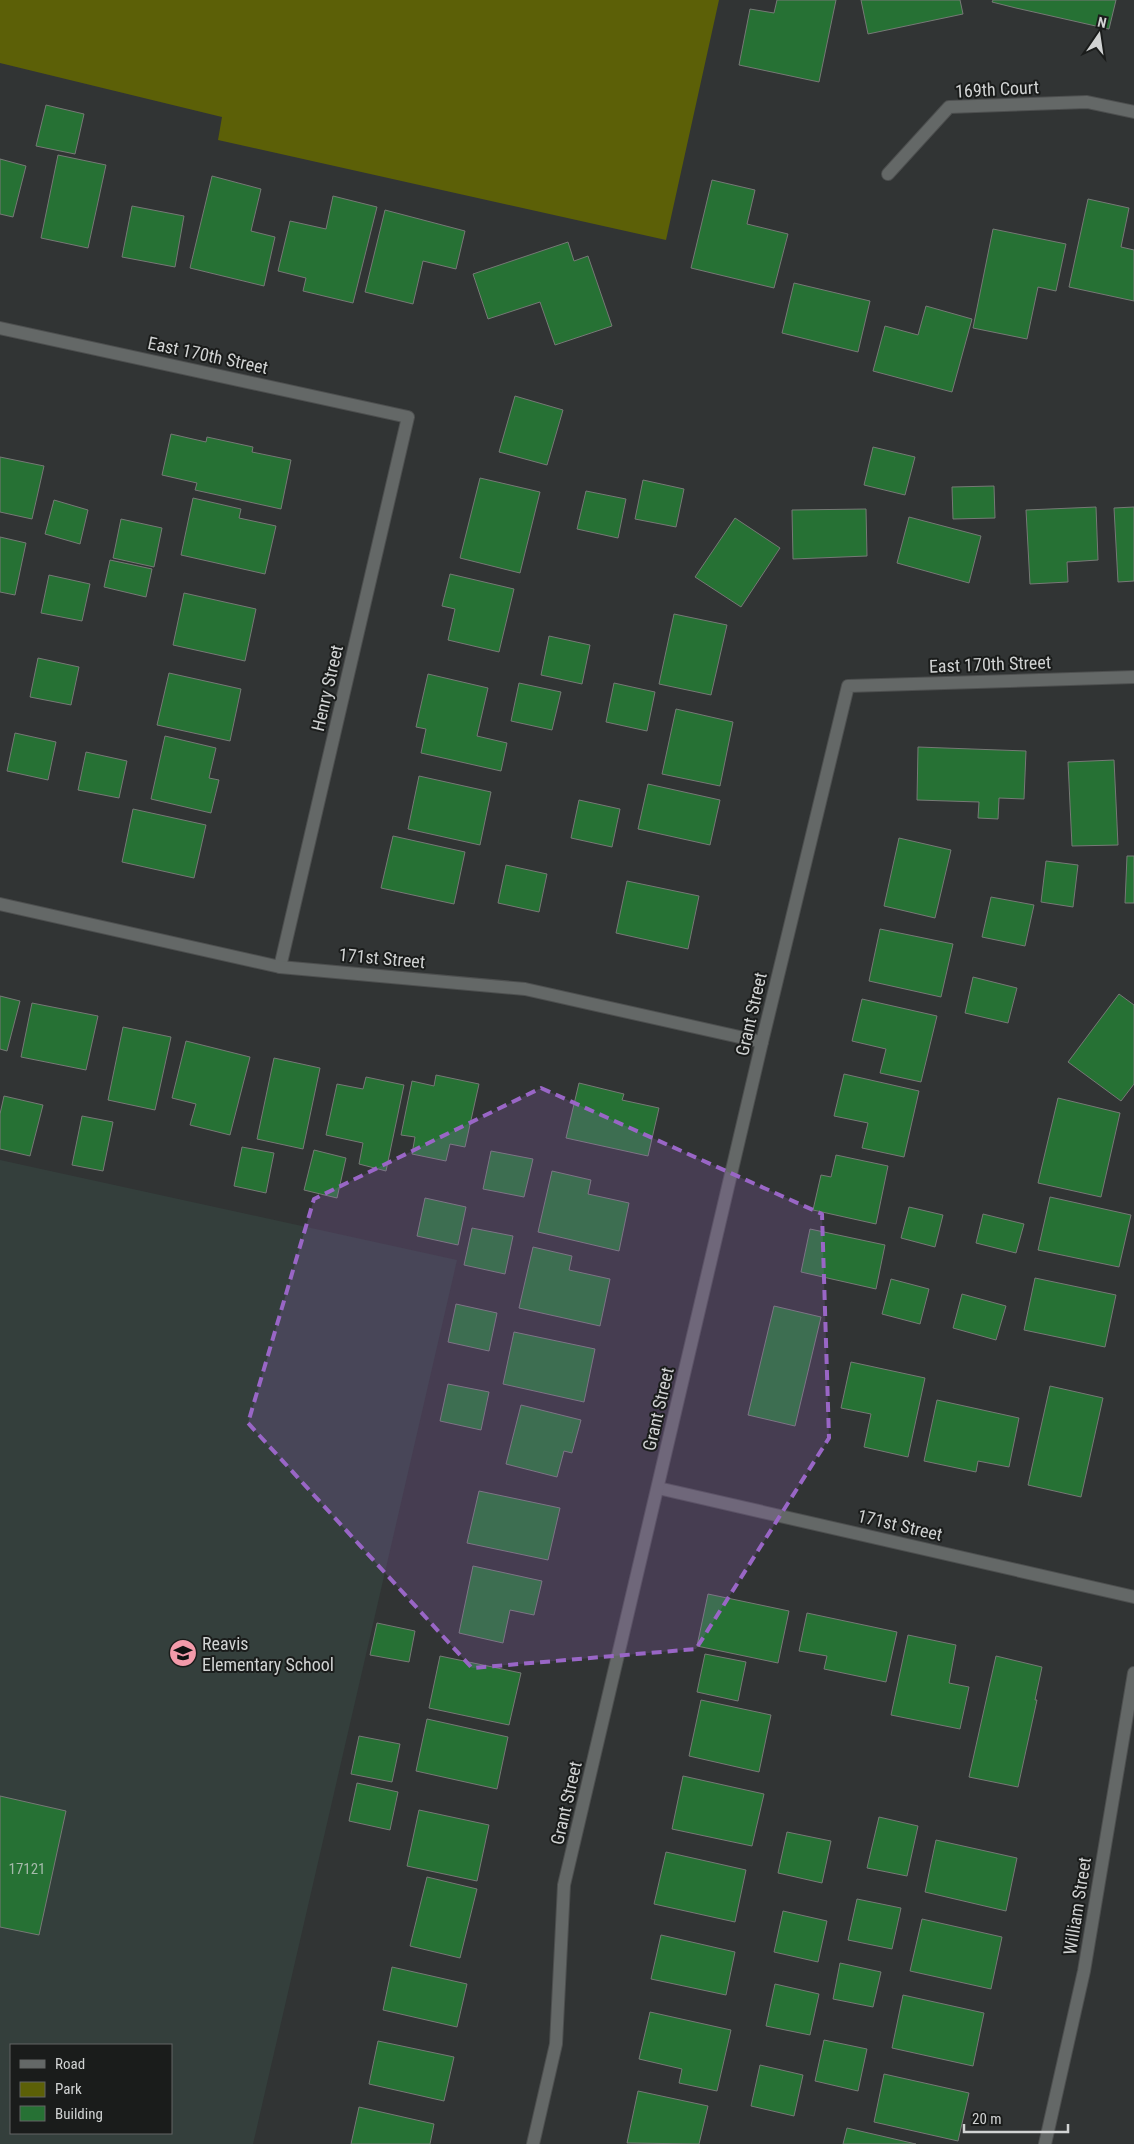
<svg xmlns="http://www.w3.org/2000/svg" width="1134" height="2144" font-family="'Roboto Condensed',sans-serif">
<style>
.built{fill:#343f3c;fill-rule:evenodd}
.green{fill:#5c6007}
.building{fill:#267134;stroke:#767976}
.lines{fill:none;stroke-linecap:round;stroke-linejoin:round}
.minor-casing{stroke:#4d4f4f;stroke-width:14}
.minor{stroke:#646867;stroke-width:12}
.marked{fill:#9966c6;fill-opacity:0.2;stroke:#9966c6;stroke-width:4;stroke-dasharray:10 6;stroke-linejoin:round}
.labels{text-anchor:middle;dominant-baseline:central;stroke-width:4;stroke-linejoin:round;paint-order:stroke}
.number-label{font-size:15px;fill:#a6baab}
.street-label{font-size:18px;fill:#d1d3d3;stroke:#1a1c1b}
.poi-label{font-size:18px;fill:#d1d3d3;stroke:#1a1c1b;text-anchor:start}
</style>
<rect width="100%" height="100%" fill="#313434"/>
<path class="built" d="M 0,1160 L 457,1260 L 253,2144 L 0,2144 ZM 11,2045 L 171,2045 L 171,2133 L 11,2133 Z"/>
<polygon class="green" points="0,0 719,0 666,240 218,140 222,117 0,63"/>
<g class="building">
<polygon points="777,0 836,0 819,82 739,65 750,9 774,13"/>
<polygon points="861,0 960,0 963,14 868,34"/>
<polygon points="993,0 1116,0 1109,29 1016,8 992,2"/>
<polygon points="46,105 84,114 75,154 36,146"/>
<polygon points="58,155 106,165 88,248 41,238"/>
<polygon points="0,159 26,166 13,217 0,214"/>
<polygon points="212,176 261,189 251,231 275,237 264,286 190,268"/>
<polygon points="712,180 755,190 747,224 788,234 774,288 691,268"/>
<polygon points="333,196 377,207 353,303 303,291 306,278 278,271 290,221 326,229"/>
<polygon points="1088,199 1129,208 1121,247 1134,250 1134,301 1069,287"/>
<polygon points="132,206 184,216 175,267 122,257"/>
<polygon points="385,210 465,231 456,269 423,261 413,304 365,292"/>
<polygon points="993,229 1066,244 1056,291 1038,287 1027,339 973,328"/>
<polygon points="568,242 574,261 588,256 612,326 555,345 540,302 488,319 473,274"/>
<polygon points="794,283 870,301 858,352 782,333"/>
<polygon points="926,306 972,319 952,392 873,371 885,326 918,335"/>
<polygon points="515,396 563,410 547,465 499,452"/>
<polygon points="171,434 206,442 207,437 253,447 252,452 291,460 281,509 195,490 197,483 162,475"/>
<polygon points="873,447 915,457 905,495 864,485"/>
<polygon points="0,457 44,466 32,519 0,512"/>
<polygon points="480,478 540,492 520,573 460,558"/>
<polygon points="643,480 684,489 676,527 635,519"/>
<polygon points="994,486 995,518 953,519 952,487"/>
<polygon points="586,491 626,499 618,538 577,529"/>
<polygon points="193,498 241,509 239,518 276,526 265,574 181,555"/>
<polygon points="54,500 88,510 80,544 45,534"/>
<polygon points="1096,507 1098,560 1067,562 1068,582 1030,584 1026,510"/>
<polygon points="1134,507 1134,581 1118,582 1114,508"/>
<polygon points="866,509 867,556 793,559 792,510"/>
<polygon points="909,517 981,536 969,583 897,563"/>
<polygon points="735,518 780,548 741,607 695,577"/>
<polygon points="121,519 162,528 154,567 113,558"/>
<polygon points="0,537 26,543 15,595 0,592"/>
<polygon points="110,560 152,569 146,597 104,587"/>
<polygon points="450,574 514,589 499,652 448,640 455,609 442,606"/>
<polygon points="49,575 90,584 82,621 41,613"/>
<polygon points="184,593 256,609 245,661 173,645"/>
<polygon points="674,614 727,625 711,695 659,684"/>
<polygon points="549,636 590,645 582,684 541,675"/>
<polygon points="38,658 79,667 71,705 30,697"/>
<polygon points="169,673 241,689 230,741 157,725"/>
<polygon points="428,674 488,688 477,736 507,743 501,771 421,753 426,729 416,727"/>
<polygon points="519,683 561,692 552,730 511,721"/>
<polygon points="614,683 655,692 647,731 606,722"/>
<polygon points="676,709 733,722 720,786 662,774"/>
<polygon points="15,733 56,742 48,780 7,771"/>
<polygon points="165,736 216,748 209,778 219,780 211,813 151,799"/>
<polygon points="918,747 1026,751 1024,799 999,798 998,819 978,818 979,802 917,800"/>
<polygon points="86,752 127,761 119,798 78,790"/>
<polygon points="1114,760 1118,845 1072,846 1068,762"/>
<polygon points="419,776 491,792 480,845 408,829"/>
<polygon points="648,784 720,800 710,845 638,829"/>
<polygon points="579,800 620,809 612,847 571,838"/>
<polygon points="133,809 206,825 194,878 122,862"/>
<polygon points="393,836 465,852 454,904 381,888"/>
<polygon points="899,838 951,850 935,918 884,906"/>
<polygon points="1127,856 1134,856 1134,903 1125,903"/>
<polygon points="1046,861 1078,865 1073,907 1041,902"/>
<polygon points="506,865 547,874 539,912 498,903"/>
<polygon points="627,881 699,896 688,949 616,933"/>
<polygon points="991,897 1034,905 1025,946 982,937"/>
<polygon points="880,929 953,944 941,997 869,981"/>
<polygon points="973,977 1017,988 1008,1023 965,1013"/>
<polygon points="1119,994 1134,1005 1134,1084 1121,1101 1068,1062"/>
<polygon points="0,996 20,1001 7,1051 0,1049"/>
<polygon points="862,999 937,1016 921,1082 880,1073 886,1049 852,1041"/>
<polygon points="32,1003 98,1016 86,1070 21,1057"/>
<polygon points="123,1027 171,1037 155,1110 108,1100"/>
<polygon points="186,1041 250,1057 230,1135 190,1125 196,1104 172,1098"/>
<polygon points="274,1058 320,1068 303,1149 257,1139"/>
<polygon points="844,1074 919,1091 904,1157 862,1148 868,1123 834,1116"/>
<polygon points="436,1075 479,1084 465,1147 450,1144 446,1161 412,1154 415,1137 401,1135 412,1081 434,1086"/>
<polygon points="366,1077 404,1085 386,1171 359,1164 363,1143 326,1135 337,1084 363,1089"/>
<polygon points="579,1083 624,1094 622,1100 659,1108 648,1156 566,1138"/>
<polygon points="4,1096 43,1105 30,1156 0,1149 0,1114"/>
<polygon points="1058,1098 1120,1113 1101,1197 1038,1183"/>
<polygon points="82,1116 113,1122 103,1171 72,1165"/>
<polygon points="242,1147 274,1153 266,1193 234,1186"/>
<polygon points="314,1150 346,1158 337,1198 304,1190"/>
<polygon points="491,1151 533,1159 524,1197 483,1189"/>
<polygon points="836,1155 888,1166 876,1224 813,1210 821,1175 831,1177"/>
<polygon points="552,1171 591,1180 588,1194 629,1203 619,1251 538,1232"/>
<polygon points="1050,1197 1131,1215 1119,1267 1038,1250"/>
<polygon points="425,1198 466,1207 458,1245 417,1236"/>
<polygon points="909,1207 943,1215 935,1247 901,1238"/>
<polygon points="983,1214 1024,1224 1016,1253 976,1243"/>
<polygon points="472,1228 513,1236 505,1274 464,1265"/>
<polygon points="810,1229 885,1245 876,1289 801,1272"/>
<polygon points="533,1247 572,1256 569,1270 610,1279 600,1326 519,1308"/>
<polygon points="1035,1278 1116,1295 1105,1347 1024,1330"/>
<polygon points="891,1279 929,1289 920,1324 882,1314"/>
<polygon points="962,1294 1006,1306 996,1340 953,1328"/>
<polygon points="456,1304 497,1313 489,1351 448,1342"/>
<polygon points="774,1306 821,1317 795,1426 748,1415"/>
<polygon points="514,1332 595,1349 584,1402 503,1384"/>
<polygon points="851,1362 925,1378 908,1457 864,1447 871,1414 841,1408"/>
<polygon points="448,1384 489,1392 481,1430 440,1421"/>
<polygon points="1050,1386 1103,1398 1081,1497 1028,1485"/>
<polygon points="937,1400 1019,1418 1009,1467 978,1461 976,1472 924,1461"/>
<polygon points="521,1405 581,1420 572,1453 564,1451 557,1477 506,1464"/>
<polygon points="479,1491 560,1508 548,1560 467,1543"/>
<polygon points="473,1566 542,1581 534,1615 510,1610 503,1643 459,1633"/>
<polygon points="708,1594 789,1611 778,1663 697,1646"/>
<polygon points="807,1613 897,1632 886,1682 824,1669 827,1656 799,1651"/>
<polygon points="377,1623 415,1631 409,1662 370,1655"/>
<polygon points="908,1635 956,1645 949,1683 969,1687 960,1729 891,1715"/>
<polygon points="705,1654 746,1662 738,1701 697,1692"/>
<polygon points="440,1656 521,1673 509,1725 429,1708"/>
<polygon points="996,1656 1042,1667 1035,1700 1037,1700 1018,1787 969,1777"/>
<polygon points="701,1700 771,1715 759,1772 689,1756"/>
<polygon points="427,1719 508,1737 497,1789 416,1771"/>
<polygon points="359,1736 400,1744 392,1782 351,1774"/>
<polygon points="683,1776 764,1794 752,1846 672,1829"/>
<polygon points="357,1783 398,1792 390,1830 349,1821"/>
<polygon points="0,1796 66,1811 39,1935 0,1927"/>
<polygon points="419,1810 489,1825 477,1881 407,1866"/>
<polygon points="879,1817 918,1826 907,1876 867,1868"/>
<polygon points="787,1832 831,1841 822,1883 778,1873"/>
<polygon points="936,1840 1017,1858 1006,1911 925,1892"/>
<polygon points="666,1852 746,1870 735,1922 654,1904"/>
<polygon points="427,1877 477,1889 460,1958 410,1946"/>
<polygon points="857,1899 901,1908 892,1949 848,1940"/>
<polygon points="783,1911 827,1921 818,1962 774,1952"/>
<polygon points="922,1919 1002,1937 991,1989 910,1971"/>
<polygon points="661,1935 735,1952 726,1995 651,1979"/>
<polygon points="840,1963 881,1972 873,2007 833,1999"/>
<polygon points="392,1967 467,1984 457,2027 383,2010"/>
<polygon points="775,1984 819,1994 810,2035 766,2026"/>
<polygon points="903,1995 984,2013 973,2066 892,2048"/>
<polygon points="650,2012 731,2030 717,2091 679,2083 682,2069 639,2059"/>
<polygon points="824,2040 867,2049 858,2091 815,2081"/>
<polygon points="378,2041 454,2057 444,2101 369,2084"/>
<polygon points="760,2065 803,2075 794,2116 751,2106"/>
<polygon points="884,2074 969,2093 958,2141 874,2122"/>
<polygon points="638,2091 708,2106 699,2144 627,2143"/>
<polygon points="359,2107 434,2124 430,2144 351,2144"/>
<polygon points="847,2128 916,2144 843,2144"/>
</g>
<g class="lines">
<g class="minor-casing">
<g id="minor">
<polyline points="888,174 949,107 1087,102 1134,112"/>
<polyline points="0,328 408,417 280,967"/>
<polyline points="0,904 280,967 525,989 762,1042"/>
<polyline points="658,1488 1134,1597"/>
<polyline points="533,2144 556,2044 564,1885 762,1042 848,686 1134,677"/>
<polyline points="1045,2144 1084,1971 1134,1673"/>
</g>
</g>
<use href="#minor" class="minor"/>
</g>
<path class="marked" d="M 541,1088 L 822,1214 L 829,1438 L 696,1649 L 472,1668 L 248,1423 L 314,1199 Z"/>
<defs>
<g id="school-disc" transform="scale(1.4375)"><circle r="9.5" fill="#f39aaa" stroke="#1a1c1b"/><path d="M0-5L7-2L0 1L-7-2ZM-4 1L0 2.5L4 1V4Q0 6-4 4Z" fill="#111"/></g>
</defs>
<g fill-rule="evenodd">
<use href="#school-disc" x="183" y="1653"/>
</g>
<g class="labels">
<g class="number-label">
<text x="27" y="1869">17121</text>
</g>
<g class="street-label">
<text transform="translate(997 89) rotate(-3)">169th Court</text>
<text transform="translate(208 355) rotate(12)">East 170th Street</text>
<text transform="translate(990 664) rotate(-2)">East 170th Street</text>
<text transform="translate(327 688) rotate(-77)">Henry Street</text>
<text transform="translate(382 958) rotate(5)">171st Street</text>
<text transform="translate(751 1014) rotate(-77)">Grant Street</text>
<text transform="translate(658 1409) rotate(-77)">Grant Street</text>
<text transform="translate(900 1525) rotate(13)">171st Street</text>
<text transform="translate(566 1803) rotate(-77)">Grant Street</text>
<text transform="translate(1077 1906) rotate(-81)">William Street</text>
</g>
<g class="poi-label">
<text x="202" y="1643">Reavis<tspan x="202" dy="21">Elementary School</tspan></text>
</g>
</g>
<rect x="10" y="2044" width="162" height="90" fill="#1a1c1b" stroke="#636565"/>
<rect x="20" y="2060" width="25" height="8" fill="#646867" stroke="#636565"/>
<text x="55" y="2069" font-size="15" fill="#d1d3d3">Road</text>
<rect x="20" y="2082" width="25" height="15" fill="#5c6007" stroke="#636565"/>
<text x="55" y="2094" font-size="15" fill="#d1d3d3">Park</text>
<rect x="20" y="2106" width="25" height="15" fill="#267134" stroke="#636565"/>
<text x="55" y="2119" font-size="15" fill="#d1d3d3">Building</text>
<g transform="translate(1099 35) rotate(13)" stroke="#1a1c1b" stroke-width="4" paint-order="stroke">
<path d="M0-4L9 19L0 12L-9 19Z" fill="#d1d3d3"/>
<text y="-8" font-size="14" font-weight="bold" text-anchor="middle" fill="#d1d3d3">N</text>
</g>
<path d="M964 2124v8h104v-8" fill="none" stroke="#d1d3d3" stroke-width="2.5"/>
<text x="972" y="2124" font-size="15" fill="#d1d3d3" stroke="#1a1c1b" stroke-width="4" paint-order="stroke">20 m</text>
</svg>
